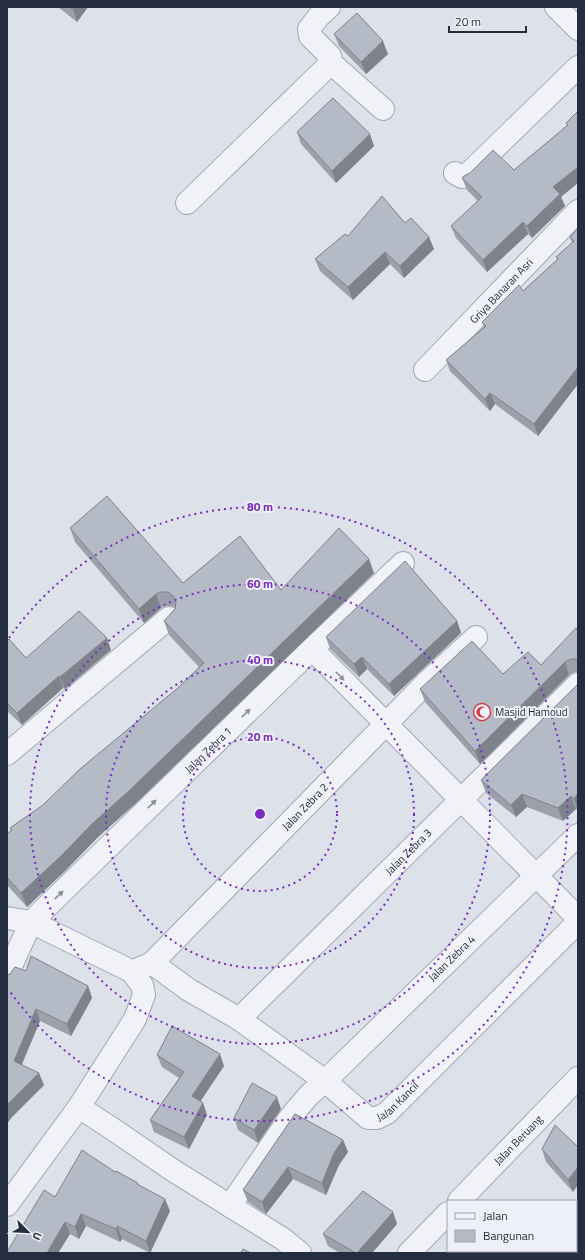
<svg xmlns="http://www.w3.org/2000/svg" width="585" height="1260" font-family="'Titillium Web',sans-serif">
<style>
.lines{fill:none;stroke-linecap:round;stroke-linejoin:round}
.minor-casing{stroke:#a2a7b3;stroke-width:24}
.minor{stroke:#f1f2f7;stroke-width:22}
.wall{fill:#9ba0aa}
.shaded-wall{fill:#7e828b}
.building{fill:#b4bac6;stroke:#7e828b}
.oneway{fill:#8b909c}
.ring{fill:none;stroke:#7b2cbf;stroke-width:2;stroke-dasharray:2 4}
.labels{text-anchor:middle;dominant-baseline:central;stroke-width:4;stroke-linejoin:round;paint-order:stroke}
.street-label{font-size:11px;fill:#252d41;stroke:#edf0f6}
.poi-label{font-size:11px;fill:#252d41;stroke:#edf0f6;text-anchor:start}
.centre{fill:#7b2cbf;stroke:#edf0f6;stroke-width:2}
.ring-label{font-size:12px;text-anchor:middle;font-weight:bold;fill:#7b2cbf;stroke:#edf0f6;stroke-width:4;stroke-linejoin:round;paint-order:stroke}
</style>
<rect width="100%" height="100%" fill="#dde1e9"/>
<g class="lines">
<g class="minor-casing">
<g id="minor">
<polyline points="329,7 319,16 309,29 310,36 330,56 331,63 383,109"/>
<polyline points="556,7 578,29"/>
<polyline points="455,173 462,177 466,176 578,67"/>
<polyline points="187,203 331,63"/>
<path id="s1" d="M 425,370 L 578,211"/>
<polyline points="312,649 578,918"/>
<polyline points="7,754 169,618"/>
<polyline points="7,918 31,922 131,971 142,985 144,995 135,1019 79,1107 117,1132 174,1171 283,1239 300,1253"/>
<path id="s2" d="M 152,963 L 189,990 L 239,1019 L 325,1081 L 368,1118 L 377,1118 L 387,1113 L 578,922"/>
<path id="s3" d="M 138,969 L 152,963 L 427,682 L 476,637"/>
<path id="s4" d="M 7,975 L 31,922 L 312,649 L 403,563"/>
<path id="s5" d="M 239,1019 L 578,684"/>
<path id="s6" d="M 459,1201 L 578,1078"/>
<polyline points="7,1205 79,1107"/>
<path id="s7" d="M 230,1206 L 292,1115 L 309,1095 L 325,1081 L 578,835"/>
<polyline points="576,1223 578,1221"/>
<polyline points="409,1253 448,1213"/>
<polyline points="546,1253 548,1251"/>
</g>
</g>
<use href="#minor" class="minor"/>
</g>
<g class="wall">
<polygon points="58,7 88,7 77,22"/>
<polygon points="334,34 388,54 366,74 339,46"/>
<polygon points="578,111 561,197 565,206 532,238 528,234 487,272 456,238 451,226 478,201 467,190 462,178 514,170 567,126 566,123"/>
<polygon points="297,132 374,146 336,183 301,144"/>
<polygon points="405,223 434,249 404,278 390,264 353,300 320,271 315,259 348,236"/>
<polygon points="578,228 578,384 538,436 495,404 490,411 450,371 446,360 484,327 482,322 523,291 557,260 556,257 572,243 570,237"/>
<polygon points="70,528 183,583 281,590 374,573 136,803 98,837 65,871 27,907 7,885 7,834 11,831 10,828 43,805 179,687 199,667 169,635 164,621 176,608 173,606 166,606 161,608 144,623 75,542"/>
<polygon points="457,621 461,633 394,696 367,669 359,677 330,649 326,637"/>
<polygon points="578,631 578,672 575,672 569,675 480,764 425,702 420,689 503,674 541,665"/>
<polygon points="7,641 26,658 111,650 65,689 63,688 22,725 7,711"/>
<polygon points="578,684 578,811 576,809 563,821 527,807 516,817 486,793 481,780"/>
<polygon points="26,971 88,986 92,998 71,1036 40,1021 22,1064 44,1085 11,1118 7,1124 7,975"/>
<polygon points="157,1055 224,1066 200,1101 203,1103 207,1115 189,1149 154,1132 150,1120 179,1078 162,1067"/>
<polygon points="281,1109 258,1143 238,1130 234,1118"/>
<polygon points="295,1114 343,1140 348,1152 339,1165 326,1195 293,1179 266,1214 248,1202 243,1190"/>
<polygon points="578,1147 573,1192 546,1162 542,1149"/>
<polygon points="115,1172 138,1183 139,1186 170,1211 150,1253 122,1239 120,1242 86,1226 79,1239 70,1234 58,1253 7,1253 55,1197"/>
<polygon points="393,1212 397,1224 372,1253 340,1253 328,1246 323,1234"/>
</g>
<g class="shaded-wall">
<polygon points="74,7 88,7 77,22 73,9"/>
<polygon points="383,41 388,54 366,74 361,62"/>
<polygon points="370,134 374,146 336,183 332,171"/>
<polygon points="578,167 578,183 561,197 565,206 532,238 527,226 553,187"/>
<polygon points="523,222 528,234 487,272 483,260"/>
<polygon points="429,237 434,249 404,278 400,266"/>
<polygon points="385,252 390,264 353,300 348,287"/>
<polygon points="578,367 578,384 538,436 534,424"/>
<polygon points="490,393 495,404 490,411 485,399"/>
<polygon points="369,559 374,573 136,803 98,837 65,871 27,907 21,893 93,823"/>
<polygon points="156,594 161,608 144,623 139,609"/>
<polygon points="457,621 461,633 394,696 389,684"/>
<polygon points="107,638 111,650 65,689 60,677"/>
<polygon points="362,657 367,669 359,677 354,664"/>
<polygon points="565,662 569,675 480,764 475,751"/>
<polygon points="59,676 63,688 22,725 17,713"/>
<polygon points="578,793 578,810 574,799"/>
<polygon points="522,794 527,807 516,817 511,805"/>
<polygon points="571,796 576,809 563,821 558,808"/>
<polygon points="88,986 92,998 71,1036 67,1024"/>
<polygon points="36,1009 40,1021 18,1073 14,1061"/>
<polygon points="220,1054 224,1066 196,1108 192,1096"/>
<polygon points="39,1073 44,1085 11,1118 7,1124 7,1105"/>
<polygon points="277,1097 281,1109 258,1143 254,1130"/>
<polygon points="203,1103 207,1115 189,1149 184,1137"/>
<polygon points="343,1140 348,1152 339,1165 326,1195 322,1183 334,1153"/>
<polygon points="288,1167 293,1179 266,1214 262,1202"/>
<polygon points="578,1167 578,1185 573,1192 568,1180"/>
<polygon points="165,1199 170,1211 150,1253 146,1241"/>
<polygon points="393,1212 397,1224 372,1253 357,1253"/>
<polygon points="81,1214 86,1226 79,1239 75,1227"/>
<polygon points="65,1222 70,1234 58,1253 47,1253"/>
<polygon points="117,1226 122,1239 120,1242 116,1229"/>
</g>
<g class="building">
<polygon points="70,7 74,7 73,9"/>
<polygon points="357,13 383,41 361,62 334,34"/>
<polygon points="333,98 370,134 332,171 297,132"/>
<polygon points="578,111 578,167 553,187 560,194 527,226 523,222 483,260 451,226 482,197 462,178 464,176 470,173 493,150 514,170 568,125 566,123"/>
<polygon points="382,196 405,223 411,218 429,237 400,266 385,252 348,287 315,259 345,234 348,236"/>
<polygon points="578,228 578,367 534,424 490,393 485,399 446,360 486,326 482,322 519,285 523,291 558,259 556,257 574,241 570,237"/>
<polygon points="107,496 183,583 240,536 281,590 339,528 369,559 131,789 93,823 60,857 21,893 7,877 7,834 12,830 10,828 43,805 80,769 179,687 204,663 164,621 175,609 176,602 173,596 168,592 161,592 156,594 139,609 70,528"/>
<polygon points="405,561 457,621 389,684 362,657 354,664 326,637"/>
<polygon points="79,611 107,638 60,677 59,676 17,713 7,703 7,641 9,639 26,658"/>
<polygon points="576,628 578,631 578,660 576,659 571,659 565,662 475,751 420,689 472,641 503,674 528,652 541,665"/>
<polygon points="578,684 578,793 574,799 571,796 558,808 522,794 511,805 481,780"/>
<polygon points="31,956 88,986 67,1024 36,1009 14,1061 39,1073 7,1105 7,975 10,974 15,967 26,971"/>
<polygon points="172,1026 220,1054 192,1096 203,1103 184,1137 150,1120 184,1072 157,1055"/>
<polygon points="252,1083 277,1097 254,1130 234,1118"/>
<polygon points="295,1114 343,1140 334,1153 322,1183 288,1167 262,1202 243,1190"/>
<polygon points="555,1125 578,1147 578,1167 568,1180 542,1149"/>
<polygon points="82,1150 115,1172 116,1171 138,1183 137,1184 165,1199 146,1241 117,1226 116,1229 81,1214 75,1227 65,1222 47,1253 7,1253 7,1252 44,1190 55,1197"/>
<polygon points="363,1191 393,1212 357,1253 356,1253 323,1234"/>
<polygon points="243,1249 251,1253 241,1253"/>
</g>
<defs><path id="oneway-solid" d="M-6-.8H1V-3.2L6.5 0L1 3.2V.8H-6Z"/></defs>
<g class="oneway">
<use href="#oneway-solid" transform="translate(340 676) rotate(46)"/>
<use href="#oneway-solid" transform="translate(246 713) rotate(-44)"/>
<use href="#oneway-solid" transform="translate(152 804) rotate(-44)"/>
<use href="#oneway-solid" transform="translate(59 895) rotate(-44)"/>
</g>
<g class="ring">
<circle cx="260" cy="814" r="77"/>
<circle cx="260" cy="814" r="154"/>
<circle cx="260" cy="814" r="230"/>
<path d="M9 638A307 307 0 1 1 9 990"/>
</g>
<defs>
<g id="mosque-ring" transform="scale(0.9)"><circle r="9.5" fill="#edf0f6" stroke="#da3643" stroke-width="1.5"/><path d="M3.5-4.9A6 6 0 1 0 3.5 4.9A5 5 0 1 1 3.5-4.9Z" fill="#da3643"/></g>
</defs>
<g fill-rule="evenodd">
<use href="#mosque-ring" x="482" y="712"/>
</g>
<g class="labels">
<g class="street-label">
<text stroke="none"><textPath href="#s1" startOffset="110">Griya Banaran Asri</textPath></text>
<text stroke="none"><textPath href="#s4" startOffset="305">Jalan Zebra 1</textPath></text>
<text stroke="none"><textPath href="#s3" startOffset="234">Jalan Zebra 2</textPath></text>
<text stroke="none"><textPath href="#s5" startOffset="238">Jalan Zebra 3</textPath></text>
<text stroke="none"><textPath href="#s7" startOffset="334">Jalan Zebra 4</textPath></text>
<text stroke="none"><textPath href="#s2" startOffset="302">Jalan Kancil</textPath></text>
<text stroke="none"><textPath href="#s6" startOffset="85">Jalan Beruang</textPath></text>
</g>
<g class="poi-label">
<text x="495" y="712">Masjid Hamoud</text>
</g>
</g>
<circle cx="260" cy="814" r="6" class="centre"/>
<g class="ring-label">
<text x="260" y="511">80 m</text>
<text x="260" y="588">60 m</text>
<text x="260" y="664">40 m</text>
<text x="260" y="741">20 m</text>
</g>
<rect width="585" height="1260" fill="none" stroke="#252d41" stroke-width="16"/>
<rect x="447" y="1200" width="130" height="52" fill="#edf0f6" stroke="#9da2ae"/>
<rect x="455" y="1213" width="20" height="6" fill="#f1f2f7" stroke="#9da2ae"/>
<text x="483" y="1220" font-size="12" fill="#252d41">Jalan</text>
<rect x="455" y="1230" width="20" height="12" fill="#b4bac6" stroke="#9da2ae"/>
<text x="483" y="1240" font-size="12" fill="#252d41">Bangunan</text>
<g transform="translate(28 1232) rotate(114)" stroke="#edf0f6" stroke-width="3" paint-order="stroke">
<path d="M0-3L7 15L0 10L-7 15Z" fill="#252d41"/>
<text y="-6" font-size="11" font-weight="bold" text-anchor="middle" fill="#252d41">U</text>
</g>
<path d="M449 26v6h77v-6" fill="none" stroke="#252d41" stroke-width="2"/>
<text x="455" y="26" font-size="12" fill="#252d41" stroke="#edf0f6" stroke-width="3" paint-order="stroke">20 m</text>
</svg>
